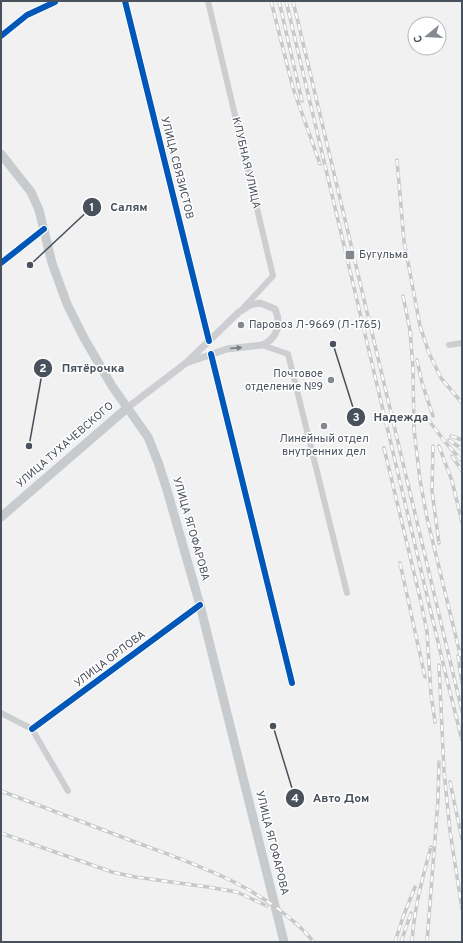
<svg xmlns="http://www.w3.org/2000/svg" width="463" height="943" font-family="Overpass,sans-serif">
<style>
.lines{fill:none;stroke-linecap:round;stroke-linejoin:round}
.minor{stroke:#ccced1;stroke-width:6}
.tertiary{stroke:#ccced1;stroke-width:7}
.primary{stroke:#c8cbce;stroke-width:9}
.rail-casing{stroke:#c6c8ca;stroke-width:3.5}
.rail{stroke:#fff;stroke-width:2;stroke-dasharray:6;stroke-linecap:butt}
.cycleway-casing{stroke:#fff;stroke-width:8}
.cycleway{stroke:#0057b8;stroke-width:6}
.oneway{fill:#777d85}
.poi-dot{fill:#848990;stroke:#fff;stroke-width:1.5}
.labels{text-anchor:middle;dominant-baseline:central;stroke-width:3;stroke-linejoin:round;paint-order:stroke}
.street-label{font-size:11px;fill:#49515c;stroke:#fff}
.poi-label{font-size:11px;fill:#49515c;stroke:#fff;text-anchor:start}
.leader{fill:none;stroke:#49515c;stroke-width:1.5}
.callout-dot{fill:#49515c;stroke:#fff;stroke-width:1.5}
.mark-label{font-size:12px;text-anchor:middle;font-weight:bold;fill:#fff}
.callout-label{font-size:12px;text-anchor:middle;font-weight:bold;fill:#49515c;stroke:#fff;stroke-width:3;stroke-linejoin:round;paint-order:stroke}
</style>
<rect width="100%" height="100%" fill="#f1f1f1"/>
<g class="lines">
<g class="minor">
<polyline points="125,1 209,341"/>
<polyline points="208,1 273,276 244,307"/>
<polyline points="1,36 27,15 55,2"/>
<polyline points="1,263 44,229"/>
<polyline points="262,345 288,354 347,593"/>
<polyline points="449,345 462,343"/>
<polyline points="211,354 292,683"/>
<polyline points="1,713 32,729"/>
<polyline points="32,729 200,605"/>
<polyline points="32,729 68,791"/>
</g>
<path class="tertiary" d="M 127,408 L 186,363 L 239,312 L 250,305 L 260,303 L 275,309 C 282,324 277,339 262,345 L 227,349 L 186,363"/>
<g class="primary">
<polyline points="1,154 31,192 39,210 52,263 67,304 84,338 112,386 148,437 158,462 167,490 200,605 284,942"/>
<polyline points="1,517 127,408"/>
</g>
<g class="rail-casing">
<g id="rail">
<polyline points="271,1 293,88 320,164"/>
<polyline points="279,1 302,101"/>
<polyline points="286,1 448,684 462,740"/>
<polyline points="293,1 462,711"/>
<polyline points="397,160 404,241 420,326 429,353 441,378 462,403"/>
<polyline points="403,296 411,335"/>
<polyline points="410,331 413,367 414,429 420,480 427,518 462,662"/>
<polyline points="417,360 422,383 433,416"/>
<polyline points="427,418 446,443 462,461"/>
<polyline points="451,436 462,440"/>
<polyline points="449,440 462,449"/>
<polyline points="433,446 432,491 439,543"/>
<polyline points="439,446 452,481 462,522"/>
<polyline points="384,448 421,602 427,632 431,694 435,722"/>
<polyline points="452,456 462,471"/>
<polyline points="400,563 425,677"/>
<polyline points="458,656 462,683"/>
<polyline points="439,665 444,771 450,831 462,909"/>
<polyline points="450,782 462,839"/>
<path d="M 1,791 C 46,808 90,825 135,842 C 199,866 268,888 314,942"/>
<polyline points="1,833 112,872 135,877 208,887 237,892 267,906"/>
<polyline points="395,942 403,917 415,887"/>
<polyline points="401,942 411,913"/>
<path d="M 412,942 C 414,909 422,879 431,847"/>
<polyline points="427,942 438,800 439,762"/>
</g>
</g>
<use href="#rail" class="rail"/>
<g class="cycleway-casing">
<g id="cycleway">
<polyline points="125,1 209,341"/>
<polyline points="1,36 27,15 55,2"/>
<polyline points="1,263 44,229"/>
<polyline points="211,354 292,683"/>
<polyline points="32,729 200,605"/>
</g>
</g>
<use href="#cycleway" class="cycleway"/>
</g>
<defs><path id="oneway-solid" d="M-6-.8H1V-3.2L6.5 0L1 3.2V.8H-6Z"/></defs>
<use class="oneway" href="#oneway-solid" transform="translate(236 348) rotate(-5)"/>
<g class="poi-dot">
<rect x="345" y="250" width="10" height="10" rx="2"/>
<circle cx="241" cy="325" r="4"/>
<circle cx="331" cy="380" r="4"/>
<circle cx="324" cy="426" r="4"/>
</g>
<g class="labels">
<g class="street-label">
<text transform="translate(246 163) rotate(77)">КЛУБНАЯ УЛИЦА</text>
<text transform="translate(177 168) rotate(76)">УЛИЦА СВЯЗИСТОВ</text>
<text transform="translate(65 445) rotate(-41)">УЛИЦА ТУХАЧЕВСКОГО</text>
<text transform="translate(191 529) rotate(74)">УЛИЦА ЯГОФАРОВА</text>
<text transform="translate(110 659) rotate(-37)">УЛИЦА ОРЛОВА</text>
<text transform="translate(272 843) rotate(76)">УЛИЦА ЯГОФАРОВА</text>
</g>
<g class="poi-label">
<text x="359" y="255">Бугульма</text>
<text x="249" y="325">Паровоз Л-9669 (Л-1765)</text>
<text x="323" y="374" text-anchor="end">Почтовое<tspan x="323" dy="13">отделение №9</tspan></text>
<text x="324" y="439" text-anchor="middle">Линейный отдел<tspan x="324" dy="13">внутренних дел</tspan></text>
</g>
</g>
<path class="leader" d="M30 265L92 207M29 446L43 368M333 344L356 417M273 726L295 798"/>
<g class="callout-dot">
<circle cx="30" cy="265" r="4"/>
<circle cx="29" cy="446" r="4"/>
<circle cx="333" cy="344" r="4"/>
<circle cx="273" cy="726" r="4"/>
<circle cx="92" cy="207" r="10"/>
<circle cx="43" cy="368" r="10"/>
<circle cx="356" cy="417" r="10"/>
<circle cx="295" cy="798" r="10"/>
</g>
<g class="mark-label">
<text x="92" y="211">1</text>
<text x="43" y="372">2</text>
<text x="356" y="421">3</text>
<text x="295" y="802">4</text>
</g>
<g class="callout-label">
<text x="129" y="211">Салям</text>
<text x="93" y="372">Пятёрочка</text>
<text x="401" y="421">Надежда</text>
<text x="341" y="802">Авто Дом</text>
</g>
<rect width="463" height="943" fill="none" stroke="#49515c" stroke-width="4"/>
<g transform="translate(427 36) rotate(252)"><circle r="19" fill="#ffffff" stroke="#b6b9be"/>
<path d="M0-3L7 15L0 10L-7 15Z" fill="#848990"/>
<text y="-6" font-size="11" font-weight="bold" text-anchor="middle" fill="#49515c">С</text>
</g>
</svg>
